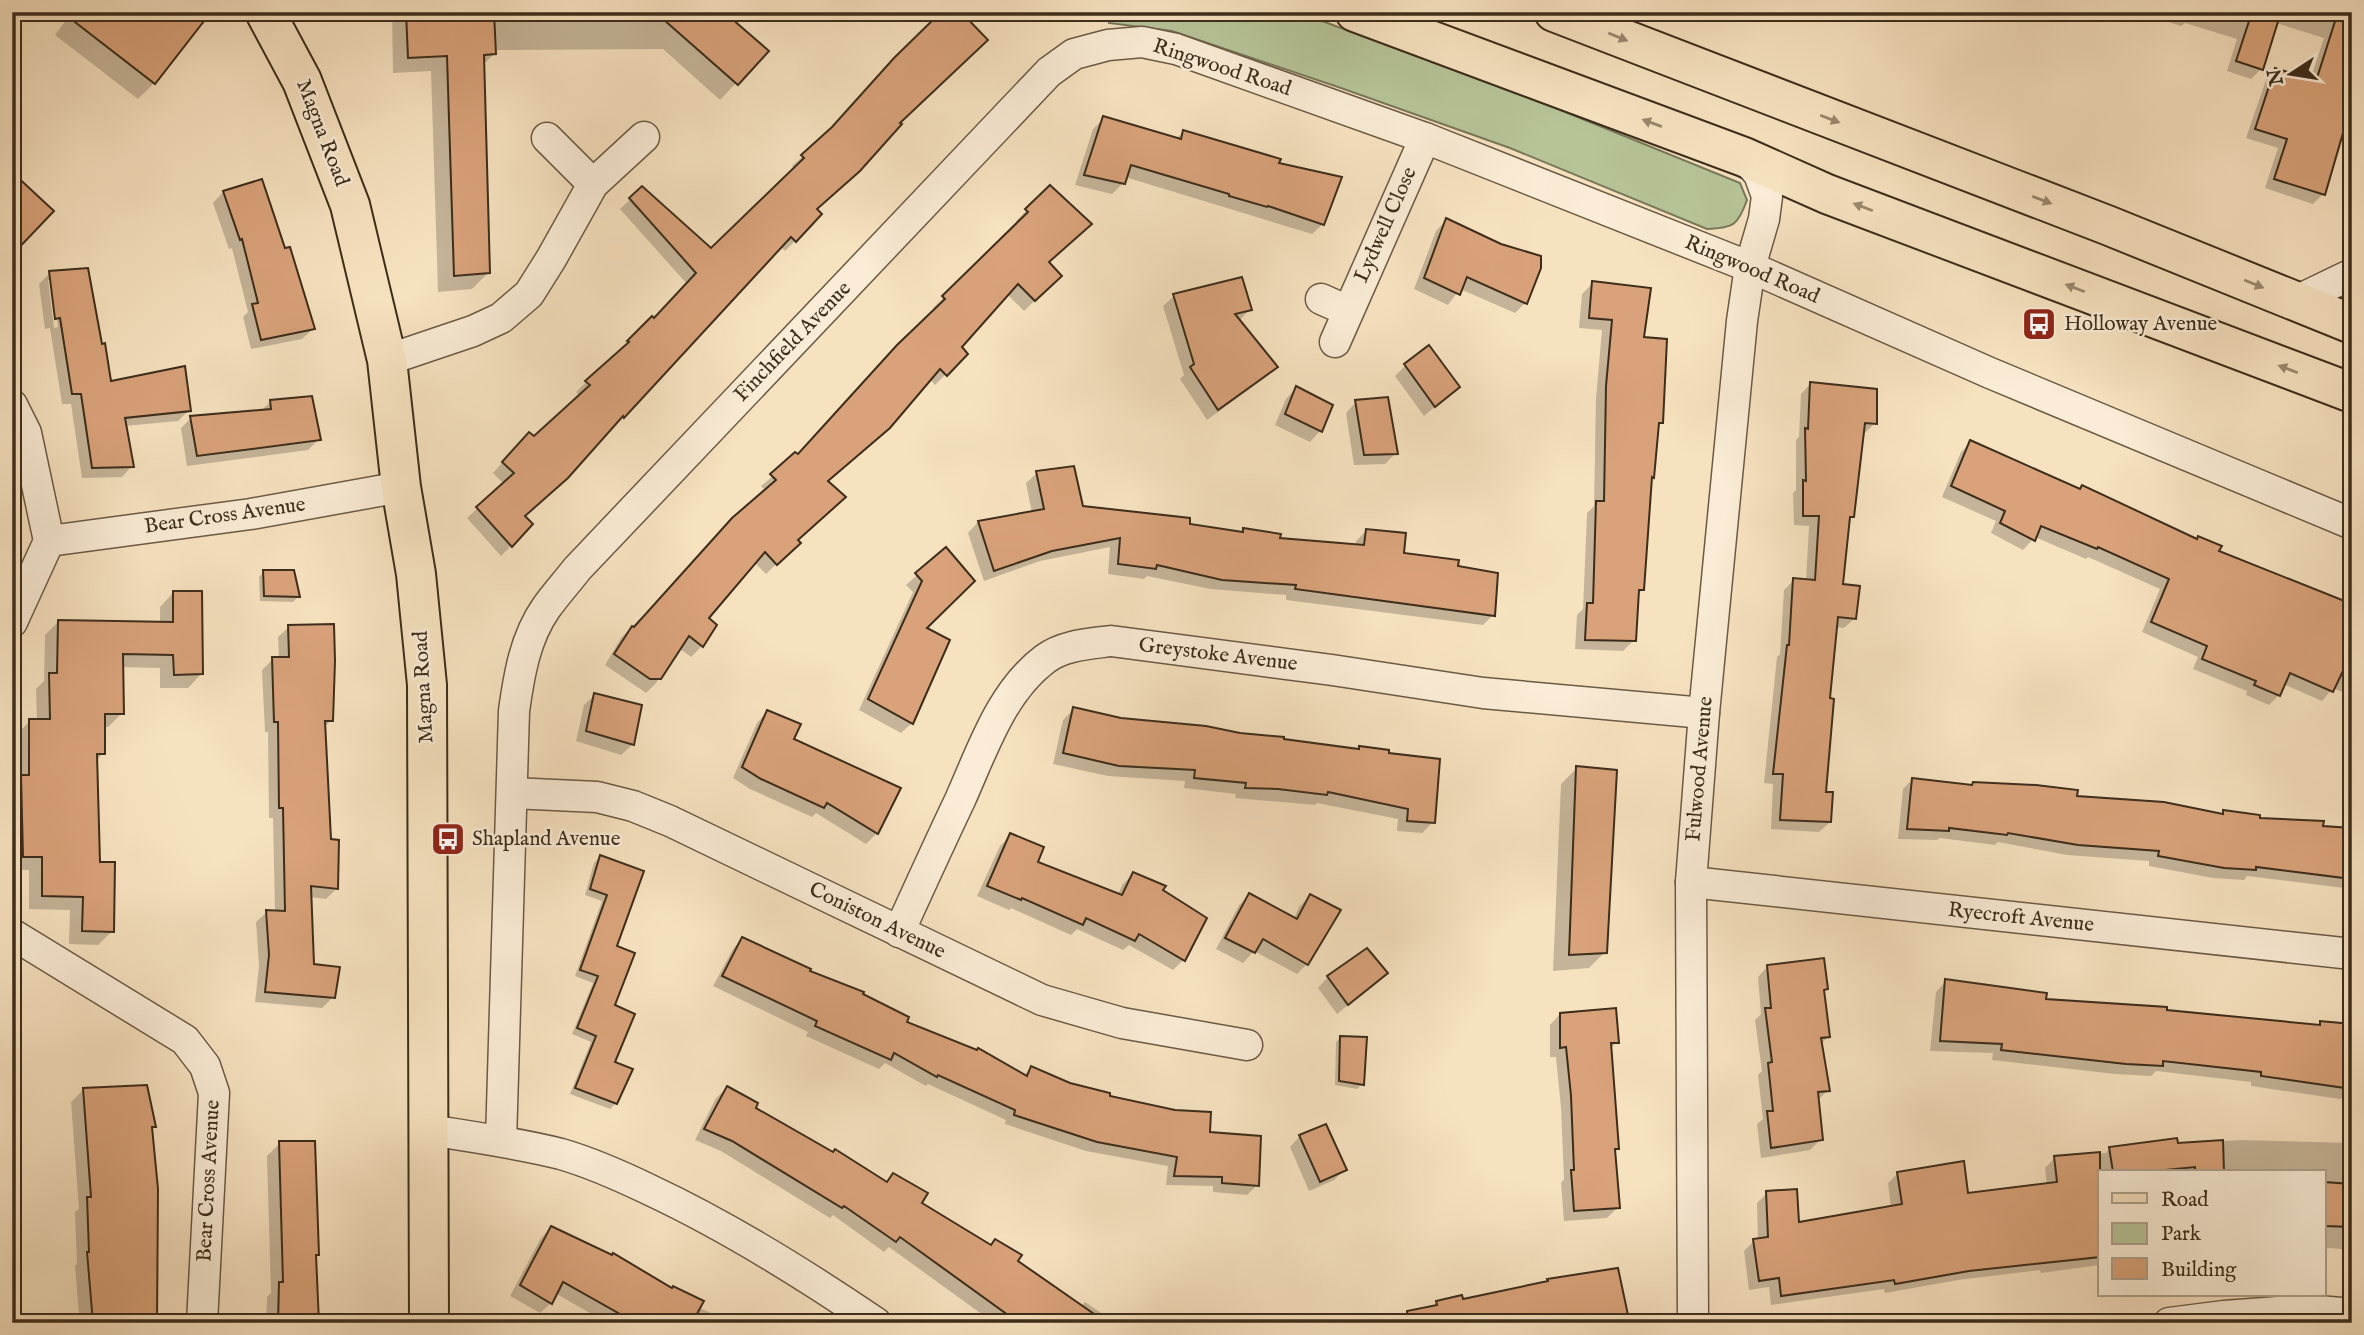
<svg xmlns="http://www.w3.org/2000/svg" width="2364" height="1335" font-family="'IM FELL English',serif">
<style>
.green{fill:#b6c498;stroke:#79785a;stroke-width:2}
.shadow{fill:#0003;fill-rule:evenodd}
.building{fill:#d9a27a;stroke:#3c2d1b;stroke-width:2}
.lines{fill:none;stroke-linecap:round;stroke-linejoin:round}
.street-casing{stroke:#6b5a44;stroke-width:33}
.primary-casing{stroke:#3c2d1b;stroke-width:42}
.highway-casing{stroke:#3c2d1b;stroke-width:42}
.street{stroke:#faecd6;stroke-width:30}
.primary{stroke:#f7e2c0;stroke-width:38}
.highway{stroke:#f7e2c0;stroke-width:38}
.oneway{fill:#9a886e}
.labels{text-anchor:middle;dominant-baseline:central;stroke-width:5;stroke-linejoin:round;paint-order:stroke}
.street-label{font-size:21px;fill:#3c2d1b;stroke:#faecd6}
.poi-label{font-size:21px;fill:#3c2d1b;stroke:#faecd6;text-anchor:start}
</style>
<rect width="100%" height="100%" fill="#f7e2c0"/>
<filter id="stains"><feTurbulence type="fractalNoise" baseFrequency=".00286" numOctaves="4"/><feColorMatrix values="0 0 0 0 .2 0 0 0 0 .09 0 0 0 0 .02 0 0 0 .5 -.17"/></filter>
<radialGradient id="worn" r=".72"><stop offset=".6" stop-color="#630" stop-opacity="0"/><stop offset="1" stop-color="#630" stop-opacity=".3"/></radialGradient>
<path class="green" d="M 1112,12 L 1298,12 L 1553,107 L 1740,183 L 1747,200 C 1738,225 1734,228 1707,229 L 1510,148 L 1341,88 L 1172,31 L 1109,23 Z"/>
<g class="shadow">
<polygon points="12,12 23,12 20,41 12,49"/>
<polygon points="72,12 154,83 138,99 55,35"/>
<polygon points="392,12 722,12 766,51 720,100 663,49 494,50 494,54 483,65 488,273 472,289 438,292 431,71 393,73"/>
<polygon points="941,12 795,241 785,251 780,246 623,416 524,516 511,546 501,556 467,518 504,484 493,473 519,444 534,439 580,396 576,392 652,318 654,320 687,284 620,209 642,188 711,250 795,169 792,166 828,134 922,33 920,31"/>
<polygon points="2136,12 2352,12 2323,194 2313,204 2265,188 2278,148 2246,138 2266,80 2275,70 2310,81 2324,38 2276,23 2261,69 2251,79 2227,71 2237,39 2185,23 2181,26"/>
<polygon points="1104,118 1176,139 1184,132 1277,164 1323,224 1312,234 1125,177 1123,183 1112,194 1075,185 1093,129"/>
<polygon points="1050,187 1047,263 1060,276 1024,311 1007,294 959,347 966,354 935,385 930,379 877,439 827,482 796,541 798,543 766,574 754,562 707,619 715,625 702,646 691,657 679,648 656,683 646,693 605,665 621,638 766,491 761,486 797,456 936,310 933,308 1019,224 1016,221"/>
<polygon points="223,192 313,329 302,339 251,349 243,317 248,312 232,248 229,249 213,203"/>
<polygon points="1446,220 1525,303 1515,313 1460,289 1448,305 1414,289 1436,231"/>
<path d="M 50,273 L 110,383 L 189,410 L 178,421 L 125,426 L 132,466 L 122,477 L 82,478 L 71,404 L 62,404 L 50,328 L 45,329 L 39,284 ZM 48,280 L 52,280 L 58,327 L 54,328 Z"/>
<polygon points="1593,283 1642,338 1661,422 1657,427 1653,477 1650,480 1642,590 1637,595 1634,640 1623,651 1575,649 1577,615 1583,609 1587,513 1594,506 1596,398 1602,330 1579,328 1582,294"/>
<polygon points="1174,296 1250,309 1239,321 1276,367 1266,377 1207,420 1180,379 1184,375 1163,306"/>
<polygon points="1406,365 1458,387 1424,416 1395,376"/>
<polygon points="1811,383 1875,423 1865,433 1862,433 1853,516 1848,521 1841,585 1855,618 1844,628 1835,627 1828,700 1825,793 1830,822 1819,832 1771,829 1773,784 1764,783 1777,657 1780,654 1784,590 1794,580 1806,581 1809,526 1794,525 1793,493 1796,490 1796,440 1799,437 1801,394"/>
<polygon points="1296,388 1320,431 1310,442 1275,425 1286,399"/>
<polygon points="271,401 319,439 308,450 187,466 181,428 191,418 260,412"/>
<polygon points="1356,402 1396,453 1385,464 1354,465 1346,413"/>
<polygon points="1971,442 2217,552 2352,606 2352,696 2333,688 2322,701 2283,684 2279,695 2269,705 2246,695 2247,691 2193,669 2198,657 2142,632 2160,589 2088,557 2086,559 2035,537 2023,550 1991,533 1996,521 1942,497 1961,452"/>
<polygon points="1037,473 1081,508 1240,533 1244,530 1278,539 1355,546 1356,541 1367,530 1402,555 1457,567 1493,615 1483,625 1286,600 1286,595 1211,589 1147,576 1144,579 1108,574 1110,547 1040,561 984,581 968,533 978,522 1032,513 1026,483"/>
<polygon points="945,550 924,629 912,723 901,733 859,710 913,592 906,585"/>
<polygon points="264,572 298,597 293,602 260,601 259,577"/>
<polygon points="173,593 201,674 188,688 160,688 160,668 121,667 122,713 108,727 103,727 103,753 96,761 98,863 112,931 98,945 69,944 70,910 29,909 29,870 12,870 12,786 16,782 16,735 30,721 37,721 36,689 44,681 45,635 59,621 160,623 160,607"/>
<polygon points="289,627 331,720 324,728 329,841 337,888 326,899 310,897 312,966 333,997 322,1008 255,1002 259,966 256,922 267,912 275,912 273,818 269,818 268,732 265,732 262,670 273,659 279,659 278,637"/>
<polygon points="595,695 640,706 632,745 621,755 576,741 584,705"/>
<polygon points="1074,709 1121,720 1358,750 1360,748 1433,822 1422,833 1397,831 1398,819 1317,803 1315,805 1235,798 1236,794 1184,788 1185,781 1108,776 1053,764 1063,720"/>
<polygon points="767,712 791,740 899,789 877,833 866,844 816,813 812,817 750,789 733,778 757,723"/>
<polygon points="1577,768 1605,952 1589,968 1553,971 1561,784"/>
<polygon points="1913,779 1970,787 1974,783 2221,815 2224,812 2321,828 2352,830 2352,889 2247,876 2244,880 2213,878 2149,866 2149,861 2067,855 1998,842 1995,845 1940,838 1937,840 1898,839 1903,789"/>
<polygon points="1011,835 1035,863 1117,896 1123,884 1133,874 1161,891 1183,960 1173,970 1129,945 1123,950 1077,929 1071,935 1011,908 1009,910 977,896 1000,846"/>
<polygon points="600,857 642,872 615,947 613,1063 616,1103 610,1109 570,1094 591,1042 572,1034 593,983 575,976 602,901 585,895 594,863"/>
<polygon points="1250,895 1294,919 1299,907 1310,896 1307,964 1297,974 1254,951 1243,963 1216,949 1239,905"/>
<polygon points="742,939 904,1023 1023,1076 1031,1068 1070,1085 1208,1134 1257,1185 1247,1195 1213,1192 1213,1186 1166,1185 1168,1166 1086,1151 1005,1124 1006,1120 928,1084 926,1086 885,1063 879,1069 806,1036 808,1032 713,986 733,949"/>
<polygon points="1768,966 1826,989 1823,991 1829,1036 1820,1045 1828,1090 1817,1101 1821,1139 1810,1150 1761,1158 1757,1124 1763,1119 1758,1075 1762,1071 1755,1020 1761,1014 1758,977"/>
<polygon points="1328,977 1375,983 1337,1014 1318,988"/>
<polygon points="1946,981 2044,1000 2317,1026 2321,1022 2352,1025 2352,1097 2343,1097 2340,1099 2251,1086 2251,1082 2156,1071 2151,1076 2115,1074 1992,1060 1993,1053 1930,1051 1936,992"/>
<polygon points="1560,1014 1617,1042 1609,1050 1617,1148 1614,1151 1618,1207 1607,1218 1564,1221 1561,1183 1564,1179 1561,1108 1556,1057 1550,1057 1550,1025"/>
<polygon points="1341,1037 1362,1084 1357,1089 1335,1085 1336,1042"/>
<polygon points="727,1088 754,1108 885,1183 893,1175 920,1204 1016,1262 1080,1307 1085,1302 1116,1323 994,1323 889,1247 884,1252 833,1215 830,1218 721,1151 695,1140 716,1098"/>
<polygon points="84,1089 154,1126 150,1130 156,1309 158,1310 158,1323 71,1323 79,1314 75,1266 77,1264 75,1212 79,1209 71,1102"/>
<polygon points="1300,1136 1344,1170 1334,1180 1309,1191 1290,1147"/>
<polygon points="2241,1140 2352,1143 2352,1250 2329,1248 2324,1250 2324,1172 2100,1172 2100,1265 2041,1273 2040,1270 1958,1280 1885,1293 1884,1289 1771,1305 1769,1287 1749,1290 1744,1251 1754,1241 1758,1240 1757,1203 1767,1193 1797,1224 1891,1208 1888,1183 1898,1173 1967,1195 2047,1185 2045,1168 2055,1158 2106,1153 2110,1148"/>
<polygon points="280,1143 318,1254 314,1258 317,1323 266,1323 267,1297 271,1293 267,1156"/>
<polygon points="551,1228 698,1307 732,1323 607,1323 555,1293 551,1303 540,1313 510,1296 541,1238"/>
<polygon points="1548,1280 1627,1315 1619,1323 1409,1323 1427,1313 1437,1303 1461,1301 1545,1283"/>
</g>
<g class="building">
<polygon points="62,12 211,12 155,84"/>
<polygon points="406,12 494,12 496,54 484,55 490,273 454,276 447,56 408,58"/>
<polygon points="655,12 724,12 769,51 738,85"/>
<polygon points="941,12 961,12 988,40 900,123 902,124 860,171 817,209 822,214 796,242 791,237 624,418 623,416 568,478 525,516 533,524 512,547 476,507 514,473 502,462 529,432 534,436 590,385 585,381 629,342 627,341 652,316 654,318 696,273 629,198 642,186 711,248 804,158 801,155 832,127 894,58"/>
<polygon points="2252,12 2281,12 2263,70 2236,61"/>
<polygon points="2338,12 2352,12 2352,102 2325,195 2274,179 2287,139 2255,129 2275,68 2316,81"/>
<polygon points="1103,116 1181,139 1183,130 1281,159 1279,163 1342,177 1324,225 1268,206 1267,207 1229,196 1229,194 1131,165 1125,184 1084,175"/>
<polygon points="12,172 54,211 12,255"/>
<polygon points="262,179 285,248 290,247 315,329 261,340 252,304 258,303 242,239 240,240 223,191"/>
<polygon points="1050,185 1092,224 1049,262 1062,276 1035,301 1018,284 962,347 968,354 947,376 940,369 890,428 828,481 846,497 798,540 801,543 777,565 765,552 709,618 717,625 703,647 689,636 661,679 650,679 614,654 632,626 634,627 732,518 776,480 770,474 795,452 798,454 897,345 945,299 942,296 1028,212 1025,209"/>
<polygon points="1446,218 1501,244 1541,256 1541,268 1527,304 1467,277 1460,295 1424,278"/>
<polygon points="88,268 102,344 105,343 111,381 185,366 191,411 125,418 134,467 92,468 81,394 72,394 60,318 55,319 49,271"/>
<polygon points="1242,277 1252,310 1235,314 1278,367 1218,410 1190,367 1194,364 1173,294"/>
<polygon points="1592,281 1651,288 1644,337 1667,339 1663,423 1659,423 1654,478 1652,477 1644,590 1639,590 1636,641 1585,640 1587,603 1593,603 1596,501 1604,501 1606,386 1612,320 1589,318"/>
<polygon points="1429,345 1460,387 1435,407 1404,364"/>
<polygon points="1810,382 1877,389 1877,424 1865,423 1854,517 1850,517 1843,584 1860,586 1856,619 1838,617 1830,698 1834,699 1826,792 1833,792 1831,822 1780,820 1783,774 1773,774 1787,645 1789,645 1793,578 1815,580 1819,516 1803,516 1803,480 1806,481 1805,428 1808,429"/>
<polygon points="1296,386 1333,405 1322,432 1285,414"/>
<polygon points="312,396 321,440 197,456 190,416 271,409 270,400"/>
<polygon points="1388,397 1398,454 1364,455 1355,400"/>
<polygon points="1970,440 2080,489 2082,485 2197,539 2198,536 2222,546 2219,551 2352,604 2352,652 2333,692 2290,673 2280,696 2254,685 2256,681 2202,659 2207,646 2151,622 2169,579 2098,547 2097,549 2041,526 2035,541 2000,523 2005,511 1951,486"/>
<polygon points="1074,466 1083,506 1190,518 1190,524 1243,532 1243,528 1281,534 1280,538 1364,545 1366,529 1406,533 1404,553 1459,560 1458,566 1498,573 1495,616 1295,589 1296,585 1222,580 1157,565 1156,569 1118,564 1120,538 1052,551 994,571 978,521 1044,509 1036,471"/>
<polygon points="946,547 975,581 927,628 950,640 913,724 868,699 922,581 915,573"/>
<polygon points="263,570 294,570 300,597 264,596"/>
<polygon points="173,591 202,591 203,674 174,675 173,655 123,654 124,714 105,714 105,754 97,754 100,862 115,862 114,932 82,931 83,897 42,896 42,857 23,857 21,775 29,775 29,719 50,719 49,673 57,673 58,620 173,622"/>
<polygon points="334,624 335,661 333,721 325,721 331,839 339,840 338,889 311,886 314,964 340,967 335,998 265,992 269,955 266,910 285,911 283,808 279,808 278,722 274,722 272,657 289,657 288,625"/>
<polygon points="594,693 642,705 634,745 586,731"/>
<polygon points="1073,707 1121,718 1206,726 1240,733 1284,737 1284,739 1359,749 1359,746 1389,750 1389,753 1440,759 1435,823 1407,821 1408,809 1328,792 1327,795 1278,789 1245,788 1246,783 1194,778 1195,770 1119,766 1063,753"/>
<polygon points="767,710 801,724 794,739 901,788 878,834 827,803 824,808 761,779 742,767"/>
<polygon points="1576,766 1617,770 1607,953 1569,955"/>
<polygon points="1912,778 1972,785 1973,782 2036,785 2078,790 2077,796 2164,802 2223,814 2223,810 2260,815 2260,818 2324,821 2323,826 2352,828 2352,879 2256,867 2256,870 2224,868 2158,856 2159,851 2078,845 2008,833 2007,835 1949,828 1949,831 1907,829"/>
<polygon points="1010,833 1044,847 1038,862 1122,895 1133,872 1166,886 1163,890 1207,918 1185,961 1139,934 1135,941 1086,918 1083,925 1022,898 1021,900 987,886"/>
<polygon points="600,855 644,871 617,946 635,953 615,1005 635,1014 615,1062 633,1069 617,1104 575,1088 596,1036 577,1028 598,976 580,970 607,895 590,889"/>
<polygon points="1249,893 1297,919 1310,894 1341,910 1308,965 1263,939 1255,953 1225,938"/>
<polygon points="742,937 811,969 810,971 864,992 863,994 909,1017 907,1022 977,1050 978,1048 1027,1076 1031,1066 1070,1083 1110,1093 1110,1096 1175,1110 1211,1112 1210,1132 1261,1136 1259,1186 1222,1183 1222,1177 1174,1176 1177,1157 1097,1142 1014,1115 1015,1110 938,1075 937,1077 894,1053 891,1060 815,1026 817,1021 722,976"/>
<polygon points="1367,948 1388,973 1348,1005 1327,976"/>
<polygon points="1824,958 1828,989 1824,990 1830,1037 1821,1038 1830,1091 1818,1092 1823,1140 1771,1148 1767,1111 1773,1111 1768,1063 1772,1062 1765,1008 1771,1008 1767,965"/>
<polygon points="1945,979 2047,993 2046,999 2167,1007 2167,1010 2320,1025 2320,1021 2352,1024 2352,1089 2261,1076 2261,1072 2163,1061 2163,1066 2126,1064 2001,1050 2002,1044 1940,1041"/>
<polygon points="1616,1008 1619,1043 1611,1043 1619,1149 1615,1149 1620,1208 1574,1211 1571,1170 1574,1170 1571,1096 1566,1047 1560,1048 1560,1013"/>
<polygon points="1340,1036 1367,1037 1364,1085 1339,1081"/>
<polygon points="147,1085 156,1127 152,1127 158,1189 157,1323 93,1323 87,1252 89,1252 87,1197 91,1197 83,1088"/>
<polygon points="727,1086 758,1103 756,1108 833,1152 835,1149 887,1182 893,1173 928,1193 922,1203 991,1245 995,1239 1022,1255 1018,1261 1107,1323 1019,1323 900,1237 896,1242 844,1206 842,1208 732,1141 704,1129"/>
<polygon points="1326,1124 1347,1170 1320,1182 1299,1135"/>
<polygon points="2177,1138 2178,1143 2223,1140 2224,1172 2195,1172 2195,1167 2144,1172 2113,1172 2109,1147"/>
<polygon points="279,1141 315,1141 319,1255 316,1255 319,1323 278,1323 279,1282 283,1282"/>
<polygon points="2100,1152 2100,1257 1969,1271 1895,1284 1894,1280 1781,1296 1779,1278 1759,1281 1753,1239 1768,1237 1766,1191 1797,1189 1799,1222 1902,1204 1897,1172 1964,1161 1968,1193 2057,1182 2054,1156"/>
<polygon points="2324,1182 2352,1184 2352,1227 2324,1226"/>
<polygon points="551,1226 612,1255 613,1253 672,1288 673,1286 704,1301 692,1323 636,1323 563,1282 552,1304 520,1285"/>
<polygon points="1618,1268 1628,1315 1599,1323 1408,1323 1407,1311 1437,1305 1436,1301 1462,1295 1463,1299 1548,1281 1547,1279"/>
</g>
<g class="lines">
<g class="street-casing">
<g id="street">
<polyline points="547,138 593,184"/>
<polyline points="1321,299 1348,311"/>
<polyline points="2296,301 2352,274"/>
<polyline points="1335,342 1425,138"/>
<polyline points="387,360 473,331 501,318 529,294 551,259 593,184 644,137"/>
<polyline points="12,405 26,433 49,541 12,622"/>
<polyline points="49,541 251,514 401,487"/>
<polyline points="512,793 597,797 633,806 670,821 1042,1000 1122,1023 1247,1045"/>
<polyline points="1691,882 2352,954"/>
<path d="M 899,932 C 919,888 939,844 960,800 C 982,751 1001,692 1045,659 C 1064,645 1089,644 1111,641 L 1332,670 L 1483,693 L 1704,713"/>
<polyline points="12,934 185,1040 205,1066 214,1093 202,1323"/>
<path d="M 429,1130 C 473,1137 518,1143 561,1154 C 592,1163 621,1176 650,1190 C 729,1227 804,1274 876,1323"/>
<path d="M 501,1141 L 514,711 C 519,675 525,638 546,608 C 556,594 567,582 577,569 L 1049,72 L 1074,54 L 1108,45 L 1142,42 L 1176,49 L 1425,138 L 1750,267 L 1990,373 L 2352,524"/>
<polyline points="1693,1323 1691,882 1704,713 1742,321 1750,267 1764,219 1767,196 1759,174 1744,157"/>
<polyline points="2169,1323 2224,1316 2307,1310 2352,1314"/>
</g>
</g>
<g class="primary-casing">
<polyline id="primary" points="265,12 302,81 350,205 387,360 401,487 416,574 427,685 429,1323"/>
</g>
<g class="highway-casing">
<g id="highway">
<polyline points="1355,12 1744,157 1827,194 2352,393"/>
<polyline points="1554,12 2107,225 2352,324"/>
</g>
</g>
<use href="#street" class="street"/>
<use href="#primary" class="primary"/>
<use href="#highway" class="highway"/>
</g>
<defs><path id="oneway-solid" d="M-6-.8H1V-3.2L6.5 0L1 3.2V.8H-6Z" transform="scale(1.75)"/></defs>
<g class="oneway">
<use href="#oneway-solid" transform="translate(1618 37) rotate(22)"/>
<use href="#oneway-solid" transform="translate(1830 119) rotate(21)"/>
<use href="#oneway-solid" transform="translate(1652 123) rotate(-160)"/>
<use href="#oneway-solid" transform="translate(2042 200) rotate(21)"/>
<use href="#oneway-solid" transform="translate(1863 207) rotate(-159)"/>
<use href="#oneway-solid" transform="translate(2254 284) rotate(22)"/>
<use href="#oneway-solid" transform="translate(2075 288) rotate(-159)"/>
<use href="#oneway-solid" transform="translate(2288 369) rotate(-159)"/>
</g>
<defs>
<g id="bus-square" transform="scale(1.75)"><rect x="-9" y="-9" width="18" height="18" rx="4" fill="#8f2418" stroke="#faecd6"/><path d="M-5-6H5V4H4V6H2V4H-2V6H-4V4H-5ZM-3.5-4V0h7V-4ZM-3.5 1.2v1.5H-2V1.2ZM2 1.2v1.5H3.5V1.2Z" fill="#fff"/></g>
</defs>
<g fill-rule="evenodd">
<use href="#bus-square" x="2039" y="324"/>
<use href="#bus-square" x="448" y="839"/>
</g>
<g class="labels">
<g class="street-label">
<text transform="translate(1222 68) rotate(18)">Ringwood Road</text>
<text transform="translate(322 133) rotate(69)">Magna Road</text>
<text transform="translate(1386 225) rotate(-66)">Lydwell Close</text>
<text transform="translate(1752 270) rotate(23)">Ringwood Road</text>
<text transform="translate(793 342) rotate(-46)">Finchfield Avenue</text>
<text transform="translate(225 516) rotate(-8)">Bear Cross Avenue</text>
<text transform="translate(1218 655) rotate(7)">Greystoke Avenue</text>
<text transform="translate(424 687) rotate(-93)">Magna Road</text>
<text transform="translate(1700 769) rotate(-85)">Fulwood Avenue</text>
<text transform="translate(2021 918) rotate(6)">Ryecroft Avenue</text>
<text transform="translate(877 921) rotate(26)">Coniston Avenue</text>
<text transform="translate(209 1181) rotate(-87)">Bear Cross Avenue</text>
</g>
<g class="poi-label">
<text x="2064" y="324">Holloway Avenue</text>
<text x="472" y="839">Shapland Avenue</text>
</g>
</g>
<rect width="2364" height="1335" fill="none" stroke="#f7e2c0" stroke-width="42"/>
<rect x="14" y="14" width="2336" height="1307" fill="none" stroke="#3c2d1b" stroke-width="3.5"/>
<rect x="21" y="21" width="2322" height="1293" fill="none" stroke="#3c2d1b" stroke-width="2"/>
<rect x="2098" y="1170" width="228" height="126" fill="#faecd6" stroke="#aea08b" stroke-width="2"/>
<rect x="2112" y="1193" width="35" height="10" fill="#f7e2c0" stroke="#aea08b" stroke-width="2"/>
<text x="2161" y="1206" font-size="21" fill="#3c2d1b">Road</text>
<rect x="2112" y="1223" width="35" height="21" fill="#b6c498" stroke="#aea08b" stroke-width="2"/>
<text x="2161" y="1240" font-size="21" fill="#3c2d1b">Park</text>
<rect x="2112" y="1258" width="35" height="21" fill="#d9a27a" stroke="#aea08b" stroke-width="2"/>
<text x="2161" y="1276" font-size="21" fill="#3c2d1b">Building</text>
<g transform="translate(2291 74) rotate(258)" stroke="#faecd6" stroke-width="5" paint-order="stroke">
<path d="M0-5L12 26L0 18L-12 26Z" fill="#3c2d1b"/>
<text y="-10" font-size="19" font-weight="bold" text-anchor="middle" fill="#3c2d1b">N</text>
</g>
<rect width="100%" height="100%" filter="url(#stains)"/>
<rect width="100%" height="100%" fill="url(#worn)"/>
</svg>
